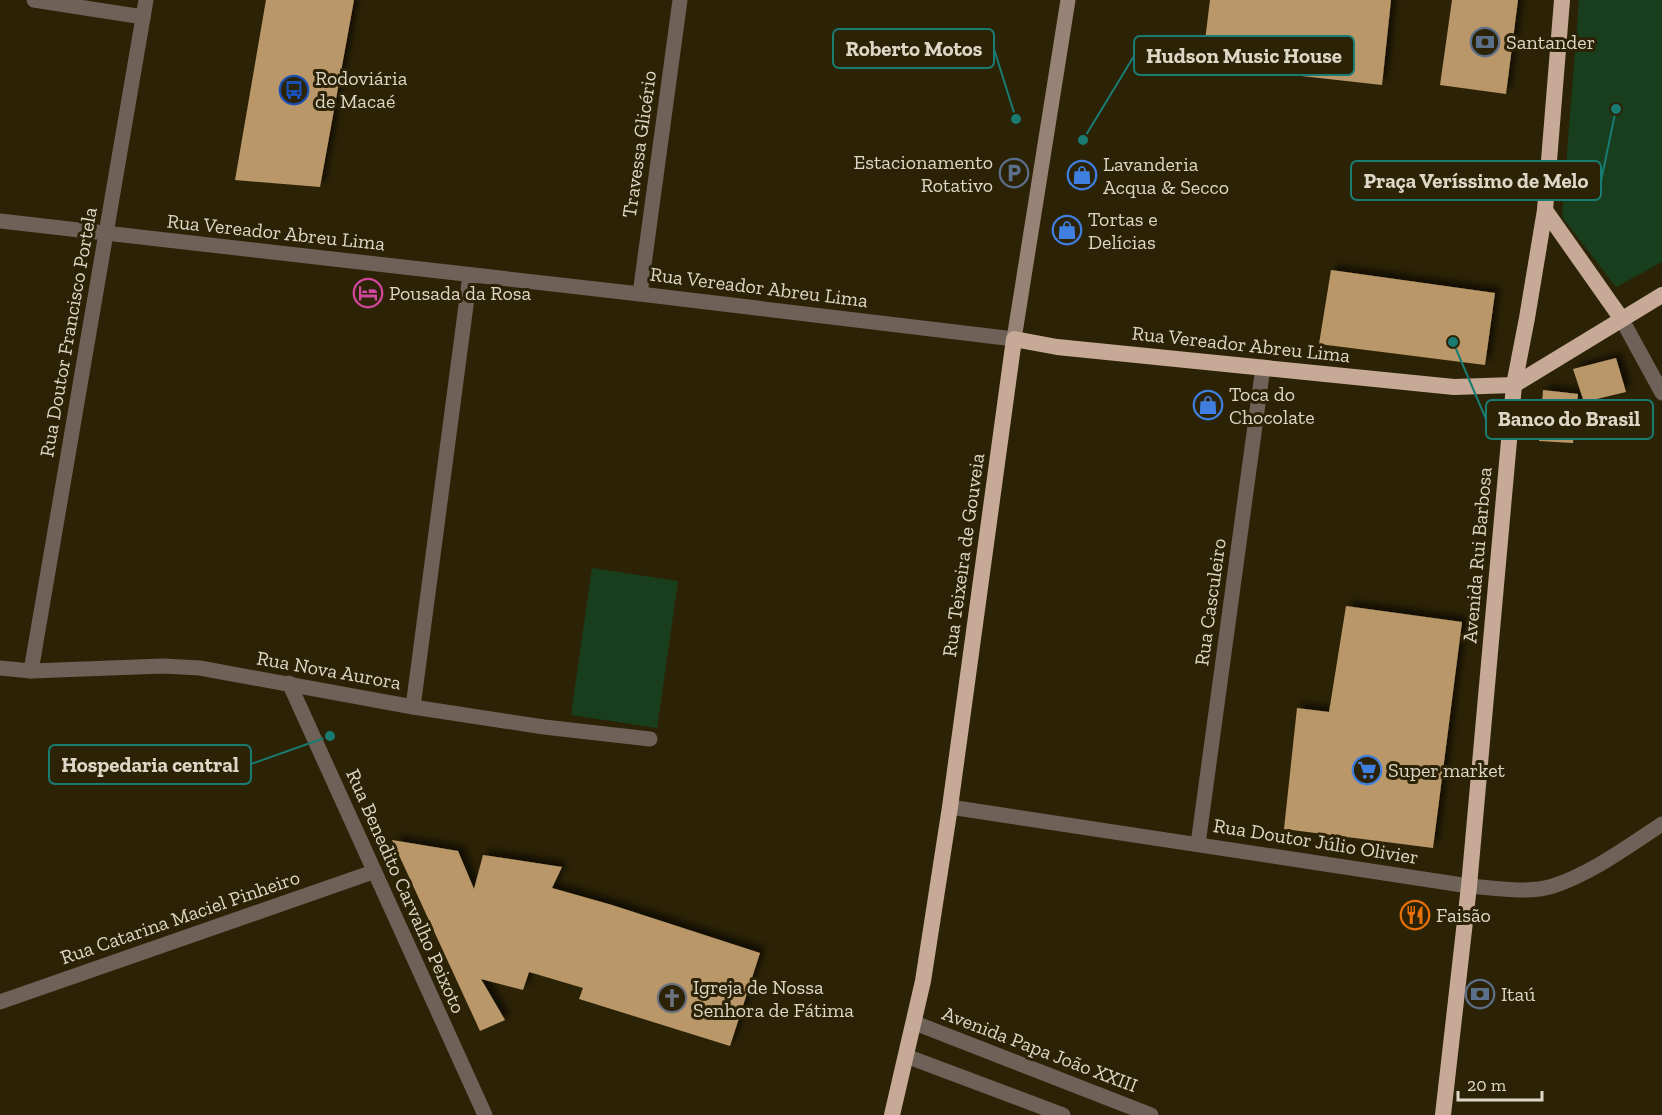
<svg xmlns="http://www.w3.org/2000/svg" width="1662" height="1115" font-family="'Zilla Slab',serif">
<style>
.green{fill:#183e1d}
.building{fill:#b99769;filter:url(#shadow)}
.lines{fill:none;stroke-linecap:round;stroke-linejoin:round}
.minor{stroke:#6d6158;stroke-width:15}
.tertiary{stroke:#6d6158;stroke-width:15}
.secondary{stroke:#978376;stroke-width:15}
.trunk{stroke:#c6a996;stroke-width:16}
.labels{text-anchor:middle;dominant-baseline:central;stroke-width:6;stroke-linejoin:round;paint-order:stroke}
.poi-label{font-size:20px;fill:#ddd7c7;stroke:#2c2306;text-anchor:start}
.street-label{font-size:20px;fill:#ddd7c7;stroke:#2c2306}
.leader{fill:none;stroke:#197b72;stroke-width:2}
.callout-dot{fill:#197b72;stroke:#2c2306;stroke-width:2}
.callout{fill:#2c2306;stroke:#197b72;stroke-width:2}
.callout-label{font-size:21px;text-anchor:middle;font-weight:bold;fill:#ddd7c7}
</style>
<defs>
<filter id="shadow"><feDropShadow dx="5.5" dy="-5.5" stdDeviation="3" flood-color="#0009"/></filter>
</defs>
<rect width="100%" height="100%" fill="#2c2306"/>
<g class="green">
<polygon points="1579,0 1662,0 1662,262 1616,287 1562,217"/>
<polygon points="592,568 678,581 657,728 571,715"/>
</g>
<g class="building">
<polygon points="266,0 354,0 320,187 235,180"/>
<polygon points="1210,0 1391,0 1382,85 1202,65"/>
<polygon points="1452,0 1518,0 1506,94 1440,85"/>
<polygon points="1331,270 1495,293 1485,365 1319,344"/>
<polygon points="1616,358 1626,392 1584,402 1573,369"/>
<polygon points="1543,390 1578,394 1573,443 1539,441"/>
<polygon points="1346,606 1462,622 1433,848 1284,829 1297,708 1329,712"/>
<polygon points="392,840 458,851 474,889 483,855 562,867 552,888 612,905 760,953 730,1046 579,999 583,988 529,972 523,990 481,979 505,1020 480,1031"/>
</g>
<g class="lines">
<g class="minor">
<polyline points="34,0 143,17"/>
<polyline points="0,221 640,294 1014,339"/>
<polyline points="640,294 680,0"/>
<polyline points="31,671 163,666 200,668 413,707 544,727 650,739"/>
<polyline points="289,683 485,1115"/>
<polyline points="413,707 470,275"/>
<path d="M 950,807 L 1469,886 C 1495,888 1528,894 1553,886 C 1592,873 1627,847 1662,824"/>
<polyline points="1198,844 1263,367"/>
<polyline points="0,1002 373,872"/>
</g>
<g class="tertiary">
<polyline points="1621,318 1662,393"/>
<polyline points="0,668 31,671 146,0"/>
<polyline points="915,1023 1151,1115"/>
<polyline points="906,1056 1063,1115"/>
</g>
<polyline class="secondary" points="1014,339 1068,0"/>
<g class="trunk">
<polyline points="1545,210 1621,318"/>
<polyline points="892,1115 923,981 950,807 1014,339 1057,347 1454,387 1514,385 1662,295"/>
<polyline points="1443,1115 1469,886 1514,385 1527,318 1545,210 1562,0"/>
</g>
</g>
<defs>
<g id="bank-ring" transform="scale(1.5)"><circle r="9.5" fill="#2c2306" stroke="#5c6f8a" stroke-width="1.5"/><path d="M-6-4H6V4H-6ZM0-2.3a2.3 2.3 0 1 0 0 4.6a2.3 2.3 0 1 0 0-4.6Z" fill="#5c6f8a"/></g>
<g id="bus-ring" transform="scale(1.5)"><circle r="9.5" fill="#2c2306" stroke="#1a4fb4" stroke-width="1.5"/><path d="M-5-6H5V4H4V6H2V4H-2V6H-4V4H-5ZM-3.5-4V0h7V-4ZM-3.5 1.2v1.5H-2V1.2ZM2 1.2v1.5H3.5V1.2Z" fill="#1a4fb4"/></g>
<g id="parking-ring" transform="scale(1.5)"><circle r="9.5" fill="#2c2306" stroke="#5c6f8a" stroke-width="1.5"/><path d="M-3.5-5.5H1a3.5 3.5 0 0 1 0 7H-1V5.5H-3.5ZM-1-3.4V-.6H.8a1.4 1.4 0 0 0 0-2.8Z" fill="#5c6f8a"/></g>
<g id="shop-ring" transform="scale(1.5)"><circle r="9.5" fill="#2c2306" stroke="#3f7fe0" stroke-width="1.5"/><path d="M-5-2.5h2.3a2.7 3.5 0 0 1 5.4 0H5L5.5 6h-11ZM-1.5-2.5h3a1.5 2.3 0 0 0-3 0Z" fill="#3f7fe0"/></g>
<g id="hotel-ring" transform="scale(1.5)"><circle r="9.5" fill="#2c2306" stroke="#d1479c" stroke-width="1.5"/><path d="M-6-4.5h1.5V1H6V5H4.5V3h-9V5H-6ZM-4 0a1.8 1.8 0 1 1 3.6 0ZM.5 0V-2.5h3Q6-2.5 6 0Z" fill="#d1479c"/></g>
<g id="supermarket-ring" transform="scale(1.5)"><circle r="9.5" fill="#2c2306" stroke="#3f7fe0" stroke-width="1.5"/><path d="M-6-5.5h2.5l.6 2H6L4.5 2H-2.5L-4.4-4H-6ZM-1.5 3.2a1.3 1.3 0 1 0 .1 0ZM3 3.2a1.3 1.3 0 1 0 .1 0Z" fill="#3f7fe0"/></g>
<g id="restaurant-ring" transform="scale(1.5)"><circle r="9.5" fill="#2c2306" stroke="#e8710a" stroke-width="1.5"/><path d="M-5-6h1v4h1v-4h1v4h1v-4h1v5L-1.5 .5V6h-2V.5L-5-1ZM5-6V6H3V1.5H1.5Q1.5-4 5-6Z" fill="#e8710a"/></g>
<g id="church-ring" transform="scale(1.5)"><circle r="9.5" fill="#2c2306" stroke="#6b7280" stroke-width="1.5"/><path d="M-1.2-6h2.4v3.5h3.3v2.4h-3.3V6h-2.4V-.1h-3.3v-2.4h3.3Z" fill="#6b7280"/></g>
</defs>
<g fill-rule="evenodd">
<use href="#bank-ring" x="1485" y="42"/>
<use href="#bus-ring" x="294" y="90"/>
<use href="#parking-ring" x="1014" y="173"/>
<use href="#shop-ring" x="1082" y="175"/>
<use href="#shop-ring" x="1067" y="230"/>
<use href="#hotel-ring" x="368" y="293"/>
<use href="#shop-ring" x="1208" y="405"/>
<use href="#supermarket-ring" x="1367" y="770"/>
<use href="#restaurant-ring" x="1415" y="915"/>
<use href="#bank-ring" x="1480" y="994"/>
<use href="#church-ring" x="672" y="998"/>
</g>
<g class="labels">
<g class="poi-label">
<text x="1506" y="42">Santander</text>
<text x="315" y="78">Rodoviária<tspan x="315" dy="23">de Macaé</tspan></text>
<text x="993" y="162" text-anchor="end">Estacionamento<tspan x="993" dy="23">Rotativo</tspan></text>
<text x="1103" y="164">Lavanderia<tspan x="1103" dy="23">Acqua &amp; Secco</tspan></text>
<text x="1088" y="219">Tortas e<tspan x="1088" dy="23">Delícias</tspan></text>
<text x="389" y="293">Pousada da Rosa</text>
<text x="1229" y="394">Toca do<tspan x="1229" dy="23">Chocolate</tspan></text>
<text x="1388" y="770">Super market</text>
<text x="1436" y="915">Faisão</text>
<text x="693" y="987">Igreja de Nossa<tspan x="693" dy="23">Senhora de Fátima</tspan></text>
<text x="1501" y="994">Itaú</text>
</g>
<g class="street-label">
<text transform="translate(639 144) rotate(-82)">Travessa Glicério</text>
<text transform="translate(276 232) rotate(6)">Rua Vereador Abreu Lima</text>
<text transform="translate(759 287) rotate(7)">Rua Vereador Abreu Lima</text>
<text transform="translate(68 332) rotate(-80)">Rua Doutor Francisco Portela</text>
<text transform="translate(1241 344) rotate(6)">Rua Vereador Abreu Lima</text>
<text transform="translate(963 555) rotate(-82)">Rua Teixeira de Gouveia</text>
<text transform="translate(1477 555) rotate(-85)">Avenida Rui Barbosa</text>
<text transform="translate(1210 602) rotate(-82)">Rua Casculeiro</text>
<text transform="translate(329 670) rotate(10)">Rua Nova Aurora</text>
<text transform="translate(1316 841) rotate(9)">Rua Doutor Júlio Olivier</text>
<text transform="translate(406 891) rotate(66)">Rua Benedito Carvalho Peixoto</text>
<text transform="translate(180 917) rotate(-19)">Rua Catarina Maciel Pinheiro</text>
<text transform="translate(1040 1049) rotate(21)">Avenida Papa João XXIII</text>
</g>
</g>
<path class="leader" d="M1016 119L994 49M1083 140L1134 56M1616 109L1601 181M1453 342L1486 419M330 736L251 764"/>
<g class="callout-dot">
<circle cx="1016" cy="119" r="6"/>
<circle cx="1083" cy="140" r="6"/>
<circle cx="1616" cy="109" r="6"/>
<circle cx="1453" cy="342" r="6"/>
<circle cx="330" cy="736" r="6"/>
</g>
<g class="callout">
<rect x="833" y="29" width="161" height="39" rx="6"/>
<rect x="1134" y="36" width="220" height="39" rx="6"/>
<rect x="1351" y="161" width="250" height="39" rx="6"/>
<rect x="1486" y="400" width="167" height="39" rx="6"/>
<rect x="49" y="745" width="202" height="39" rx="6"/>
</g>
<g class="callout-label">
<text x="914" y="56">Roberto Motos</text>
<text x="1244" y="63">Hudson Music House</text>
<text x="1476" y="188">Praça Veríssimo de Melo</text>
<text x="1569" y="426">Banco do Brasil</text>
<text x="150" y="772">Hospedaria central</text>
</g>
<path d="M1458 1091v9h84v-9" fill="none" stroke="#ddd7c7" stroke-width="3"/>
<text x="1467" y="1091" font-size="18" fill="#ddd7c7" stroke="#2c2306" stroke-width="4.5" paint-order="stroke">20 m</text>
</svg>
